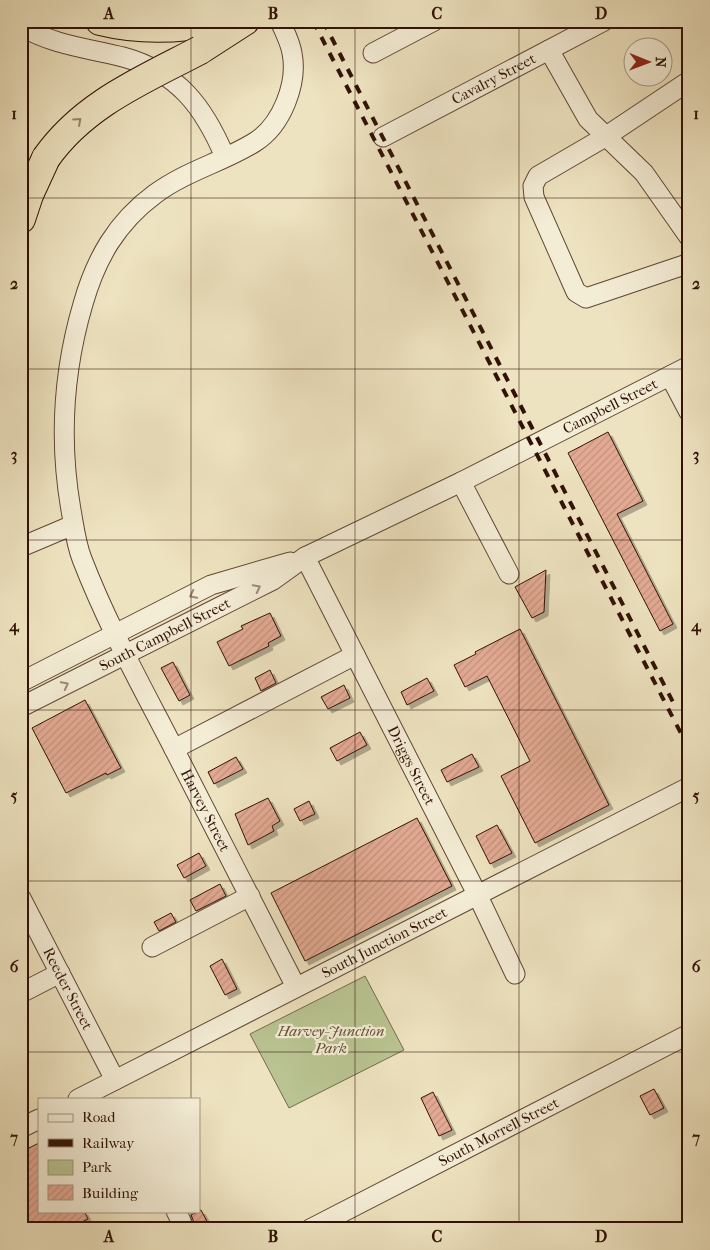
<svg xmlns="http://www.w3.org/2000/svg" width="710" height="1250" font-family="'IM FELL French Canon',serif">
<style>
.green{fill:#b9c492;stroke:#756a4c}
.building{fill:url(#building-hatch);stroke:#311105;filter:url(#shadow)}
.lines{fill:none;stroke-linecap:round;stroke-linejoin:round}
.minor-casing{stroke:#604634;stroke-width:21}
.highway-casing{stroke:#311105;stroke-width:30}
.minor{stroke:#f4edd6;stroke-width:19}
.highway{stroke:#eee3c0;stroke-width:28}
.rail{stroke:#311105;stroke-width:4;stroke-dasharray:9 9;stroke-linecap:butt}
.highway-bridge-casing{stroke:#311105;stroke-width:30;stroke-linecap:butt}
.highway-bridge{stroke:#eee3c0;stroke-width:28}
.oneway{stroke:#99846c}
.oneway2{stroke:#9c8a78}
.grid{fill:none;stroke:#311105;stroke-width:1;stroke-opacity:0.55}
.labels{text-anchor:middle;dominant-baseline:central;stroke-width:4.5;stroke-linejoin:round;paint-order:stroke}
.street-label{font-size:15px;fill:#311105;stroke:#f4edd6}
.park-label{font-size:15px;font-style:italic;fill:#615036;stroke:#f4edd6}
.neatline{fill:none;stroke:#311105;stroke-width:2}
.grid-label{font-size:16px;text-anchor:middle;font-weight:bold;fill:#311105}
</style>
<defs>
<pattern id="building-hatch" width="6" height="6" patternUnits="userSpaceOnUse" patternTransform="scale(1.25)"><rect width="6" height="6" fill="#e3aa93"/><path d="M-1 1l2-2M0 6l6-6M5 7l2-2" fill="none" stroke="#c3917d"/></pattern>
<filter id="shadow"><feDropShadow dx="4" dy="4" stdDeviation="0" flood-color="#0004"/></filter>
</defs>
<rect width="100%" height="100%" fill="#eee3c0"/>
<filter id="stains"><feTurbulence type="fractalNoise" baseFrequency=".004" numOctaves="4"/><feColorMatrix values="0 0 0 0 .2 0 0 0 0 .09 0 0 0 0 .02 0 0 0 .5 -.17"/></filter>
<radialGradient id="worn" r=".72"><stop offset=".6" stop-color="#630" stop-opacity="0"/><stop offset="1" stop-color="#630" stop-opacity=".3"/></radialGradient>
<polygon class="green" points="365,976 404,1050 289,1108 250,1034"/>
<g class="building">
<polygon points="608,432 643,501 617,514 673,624 660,631 568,453"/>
<polygon points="546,570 544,612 532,618 515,587"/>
<polygon points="270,613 281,636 268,643 269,646 229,666 217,642 243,629 241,626"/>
<polygon points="520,629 609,805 535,843 501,776 530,761 487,676 465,687 454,665 476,654 475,652"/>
<polygon points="173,662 190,695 179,701 161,668"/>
<polygon points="270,670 276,683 261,691 255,678"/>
<polygon points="427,678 434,691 407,705 401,692"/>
<polygon points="344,685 350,698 328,709 321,697"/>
<polygon points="85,700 121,768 107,775 106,773 66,793 32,728"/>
<polygon points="360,732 367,745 337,761 330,748"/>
<polygon points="472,754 479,767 447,782 441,770"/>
<polygon points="236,757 243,769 214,784 208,772"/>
<polygon points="268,798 280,821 272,826 274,831 248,845 235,814"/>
<polygon points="309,801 315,814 300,821 294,809"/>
<polygon points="417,818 452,886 305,961 271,893"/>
<polygon points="497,825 512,853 490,864 476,836"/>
<polygon points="199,853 206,866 184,878 177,865"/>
<polygon points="220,884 226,896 196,911 190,900"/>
<polygon points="171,913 176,922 159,931 154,922"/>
<polygon points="222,959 237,989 225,995 210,966"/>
<polygon points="654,1089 664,1108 650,1115 640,1096"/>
<polygon points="433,1092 452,1130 439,1136 421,1098"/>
<polygon points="39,1143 39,1211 84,1211 88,1219 68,1229 21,1229 21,1152"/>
<polygon points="201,1210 211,1229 196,1227 191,1215"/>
</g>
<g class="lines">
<g class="minor-casing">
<g id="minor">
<path id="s1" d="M 280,21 C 284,31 290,41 292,53 C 298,83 282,125 255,142 C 223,162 186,171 155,194 C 117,222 96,258 83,304 C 63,372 59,441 71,510 C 74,526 76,544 82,559 C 107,624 141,685 173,747 C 214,827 255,907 296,987"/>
<path d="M 21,26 C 53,45 87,48 123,57 C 178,72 204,107 225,157"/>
<polyline points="549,50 588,119 644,173 689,237"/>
<polyline points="373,53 434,21"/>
<polyline points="689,83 686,83 605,137 538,176 533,186 534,197 576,292 586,298 687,264 689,261"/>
<path id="s2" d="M 383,137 L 604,21"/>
<polyline points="670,376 689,412"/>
<polyline points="461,482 509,574"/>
<polyline points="21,547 73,525"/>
<path id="s3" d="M 305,557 L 477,894 L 515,974"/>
<polyline points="21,682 211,585 290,562"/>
<path id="s4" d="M 21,707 L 273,580 L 305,557 L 461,482 L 689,366"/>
<polyline points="174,749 355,655"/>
<path id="s5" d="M 21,898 L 115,1080"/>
<polyline points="152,947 250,896"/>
<polyline points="21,993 60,973"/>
<path id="s6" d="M 78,1099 L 689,787"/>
<polyline points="21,1128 39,1119"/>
<polyline points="176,1211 185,1229"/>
<path id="s7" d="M 310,1229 L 689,1034"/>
</g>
</g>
<g class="highway-casing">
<g id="highway">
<path d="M 100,21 C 140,31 182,29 221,21"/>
<polyline points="200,50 245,21"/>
<polyline points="21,219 29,195 46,158"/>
</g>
</g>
<use href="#minor" class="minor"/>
<use href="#highway" class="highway"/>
<g class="rail">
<polyline points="313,21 689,749"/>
<polyline points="323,21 676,708"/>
</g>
<g class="highway-bridge-casing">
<path id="highway-bridge" d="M 46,158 C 84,104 143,80 200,50"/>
</g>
<use href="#highway-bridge" class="highway-bridge"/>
</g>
<defs><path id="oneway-chevron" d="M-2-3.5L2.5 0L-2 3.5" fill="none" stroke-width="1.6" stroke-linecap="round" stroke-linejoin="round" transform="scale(1.25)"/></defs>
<use class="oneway" href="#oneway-chevron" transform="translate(78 121) rotate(-42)"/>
<g class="oneway2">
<use href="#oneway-chevron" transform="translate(257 588) rotate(-27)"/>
<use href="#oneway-chevron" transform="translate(193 595) rotate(153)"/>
<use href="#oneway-chevron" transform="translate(65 685) rotate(-27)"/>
</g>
<path class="grid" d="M 191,21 L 191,1099M 355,21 L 355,1229M 519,21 L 519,1229M 21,198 L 689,198M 21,369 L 689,369M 21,540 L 689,540M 21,710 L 689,710M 21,881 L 689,881M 21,1052 L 689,1052M 191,1211 L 191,1229"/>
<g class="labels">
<g class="street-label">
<text stroke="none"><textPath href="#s2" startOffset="125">Cavalry Street</textPath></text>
<text stroke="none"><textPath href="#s4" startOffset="662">Campbell Street</textPath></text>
<text stroke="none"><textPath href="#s4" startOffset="161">South Campbell Street</textPath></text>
<text stroke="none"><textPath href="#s3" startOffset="234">Driggs Street</textPath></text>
<text stroke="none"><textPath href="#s1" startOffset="921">Harvey Street</textPath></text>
<text stroke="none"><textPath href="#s6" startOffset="344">South Junction Street</textPath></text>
<text stroke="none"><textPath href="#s5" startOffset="102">Reeder Street</textPath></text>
<text stroke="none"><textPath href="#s7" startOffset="212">South Morrell Street</textPath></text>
</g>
<g class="park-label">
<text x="331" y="1031">Harvey-Junction<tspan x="331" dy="17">Park</tspan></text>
</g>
</g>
<rect width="710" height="1250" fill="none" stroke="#eee3c0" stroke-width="55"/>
<rect x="38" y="1098" width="162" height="115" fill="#f4edd6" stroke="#a69582"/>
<rect x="48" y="1114" width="25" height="8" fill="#f4edd6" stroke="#a69582"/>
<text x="82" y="1122" font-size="15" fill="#311105">Road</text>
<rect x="48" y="1139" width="25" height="8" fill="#311105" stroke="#a69582"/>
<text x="82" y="1148" font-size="15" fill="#311105">Railway</text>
<rect x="48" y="1160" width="25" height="15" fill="#b9c492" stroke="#a69582"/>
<text x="82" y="1172" font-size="15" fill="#311105">Park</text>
<rect x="48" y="1185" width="25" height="15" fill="url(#building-hatch)" stroke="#a69582"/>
<text x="82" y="1198" font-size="15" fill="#311105">Building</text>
<g transform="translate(648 62) rotate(91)"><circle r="24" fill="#f4edd6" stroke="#a69582"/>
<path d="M0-4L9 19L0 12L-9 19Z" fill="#8f2418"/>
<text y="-8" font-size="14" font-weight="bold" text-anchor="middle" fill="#311105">N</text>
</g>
<rect x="28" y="28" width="654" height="1194" class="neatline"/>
<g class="grid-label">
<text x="109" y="19">A</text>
<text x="273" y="19">B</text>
<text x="437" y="19">C</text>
<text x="601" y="19">D</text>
<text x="14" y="119">1</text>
<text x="696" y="119">1</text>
<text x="14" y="289">2</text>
<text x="696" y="289">2</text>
<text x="14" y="460">3</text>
<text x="696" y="460">3</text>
<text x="14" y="631">4</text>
<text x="696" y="631">4</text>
<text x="14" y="801">5</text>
<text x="696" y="801">5</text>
<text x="14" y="972">6</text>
<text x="696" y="972">6</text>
<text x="14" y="1143">7</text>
<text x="696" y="1143">7</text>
<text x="109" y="1242">A</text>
<text x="273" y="1242">B</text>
<text x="437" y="1242">C</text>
<text x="601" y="1242">D</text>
</g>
<rect width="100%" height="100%" filter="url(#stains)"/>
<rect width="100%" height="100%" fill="url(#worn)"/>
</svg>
